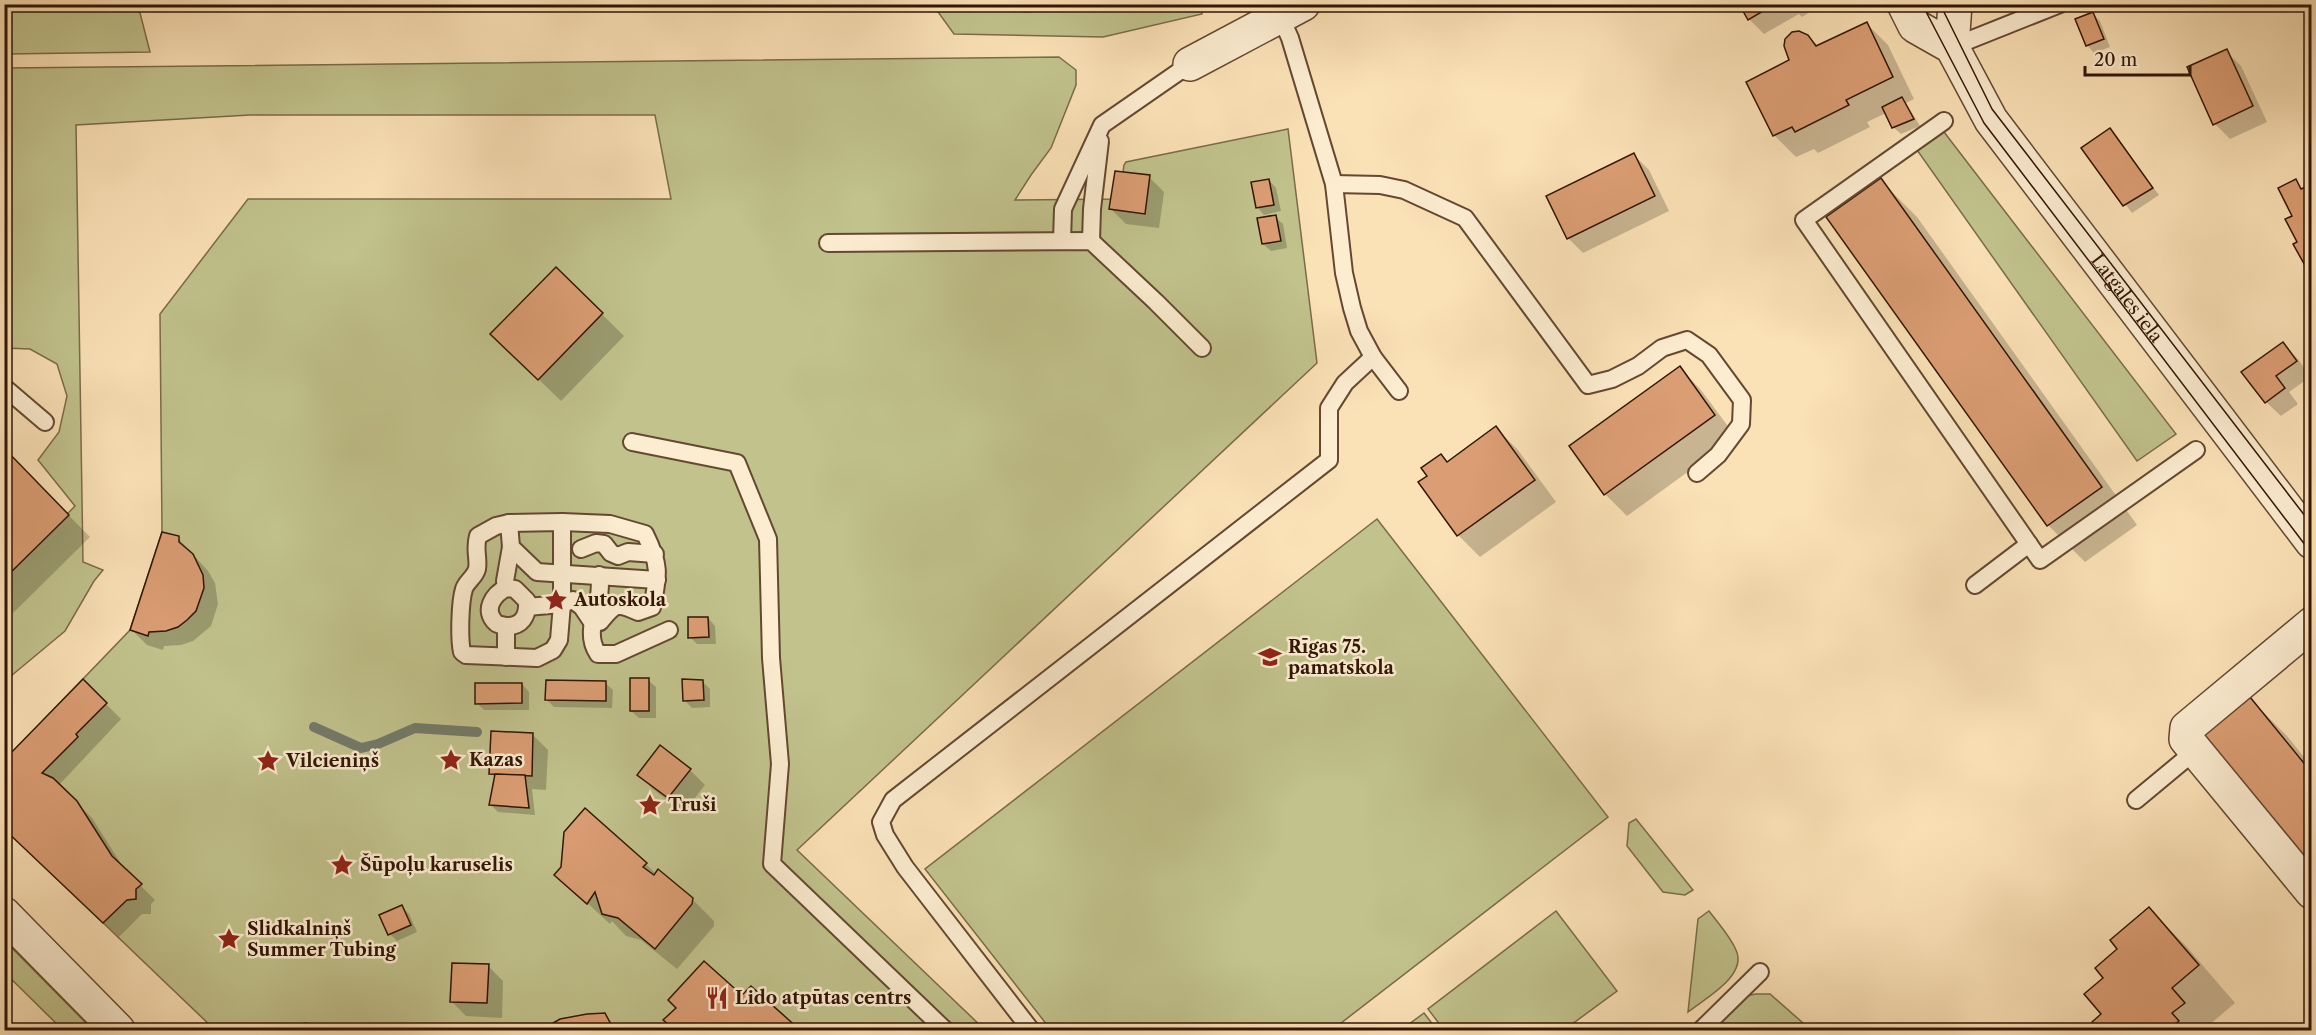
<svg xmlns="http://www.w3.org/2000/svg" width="2316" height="1035" font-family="'Libre Caslon Text',serif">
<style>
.green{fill:#c1c28c;stroke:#796c48;stroke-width:1.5}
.shadow{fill:#0003}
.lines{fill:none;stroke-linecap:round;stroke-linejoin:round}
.stream{stroke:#737a69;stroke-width:10}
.building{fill:#db9d73;stroke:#311504;stroke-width:1.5}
.service-casing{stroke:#644830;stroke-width:20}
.minor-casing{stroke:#644830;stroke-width:36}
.tertiary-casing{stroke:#644830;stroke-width:36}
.service{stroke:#fcecd0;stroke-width:16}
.minor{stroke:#fcecd0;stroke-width:33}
.tertiary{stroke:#fcecd0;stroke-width:33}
.tram{stroke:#311504;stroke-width:1.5}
.labels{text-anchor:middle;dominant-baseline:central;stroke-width:5;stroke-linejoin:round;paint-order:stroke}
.street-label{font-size:18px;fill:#311504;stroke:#fcecd0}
.poi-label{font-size:18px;font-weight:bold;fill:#311504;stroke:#fcecd0;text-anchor:start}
</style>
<rect width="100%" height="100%" fill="#fbe1b6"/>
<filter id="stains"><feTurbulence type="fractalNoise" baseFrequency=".00333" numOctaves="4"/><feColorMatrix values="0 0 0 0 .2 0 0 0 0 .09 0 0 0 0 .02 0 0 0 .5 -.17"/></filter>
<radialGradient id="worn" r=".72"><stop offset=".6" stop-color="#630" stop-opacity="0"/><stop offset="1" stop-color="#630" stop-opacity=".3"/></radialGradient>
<g class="green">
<polygon points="4,5 138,5 150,52 5,54"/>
<polygon points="1098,5 1202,5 1202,14 1103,37 954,34 933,5 975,5 980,7 1026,12"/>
<polygon points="1059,57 1076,70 1076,85 1051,148 1031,175 1015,200 1119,199 1124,165 1126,162 1288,129 1317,363 797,850 985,1030 215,1030 5,829 5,760 130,630 162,532 160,314 248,199 671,199 655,115 250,115 76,125 83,562 103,570 94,581 65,631 5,681 5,578 75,506 38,460 59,432 67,396 57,364 30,349 5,348 5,68"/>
<polygon points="1944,132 2176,434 2137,461 1917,150"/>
<polygon points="1377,519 1608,817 1332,1030 1051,1030 925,869"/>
<polygon points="1636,819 1693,890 1685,895 1663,892 1627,846 1629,823"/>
<polygon points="1556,911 1617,991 1564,1030 1444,1030 1428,1009"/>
<path d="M 1709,911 C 1718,923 1730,936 1736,950 C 1748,976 1704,999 1688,1012 L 1698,919 Z"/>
<polygon points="5,941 93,1030 63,1030 5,973"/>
<polygon points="1756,994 1770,994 1811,1030 1716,1030 1714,1027 1745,996"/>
<polygon points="1424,1013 1437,1030 1401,1030"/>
</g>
<g class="shadow">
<polygon points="1741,4 1823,4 1802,17 1799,14 1764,34 1749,19"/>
<polygon points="2093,14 2100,21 2110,47 2094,53 2087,45"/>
<polygon points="1867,24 1888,45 1914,99 1906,103 1920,126 1901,134 1893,127 1886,113 1867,122 1870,127 1818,153 1814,149 1796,157 1774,135 1791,61 1808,36 1819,47"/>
<polygon points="2226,51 2241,66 2267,122 2230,139 2215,124"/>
<polygon points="2109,130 2159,195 2132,213 2083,148"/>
<polygon points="1634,155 1649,170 1669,211 1583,253 1568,238"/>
<polygon points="1149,177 1164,192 1159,228 1126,224 1111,209"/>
<polygon points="1269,180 1276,188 1281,211 1264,215 1257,207"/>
<polygon points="1880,180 1917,217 2137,525 2085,562 2048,525"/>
<polygon points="1275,217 1283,224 1287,248 1271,251 1263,244"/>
<polygon points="556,269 624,336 561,401 492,334"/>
<polygon points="2283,344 2298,359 2310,377 2289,392 2298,404 2281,416 2266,402"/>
<polygon points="1680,368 1701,390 1736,437 1627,516 1605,494"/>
<polygon points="1496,428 1518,450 1556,502 1480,557 1458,535 1448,463"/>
<polygon points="4,450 90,537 7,619 4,617"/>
<polygon points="178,538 208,571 215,583 218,604 211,626 193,641 181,645 164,646 163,650 147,645 132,630"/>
<polygon points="708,618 715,626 716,644 697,644 690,637"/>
<polygon points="648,680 656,687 656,718 639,718 631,711"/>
<polygon points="83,681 121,719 59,785 92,818 125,870 155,900 151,904 151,914 142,914 119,937 4,827"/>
<polygon points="702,681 710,689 710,707 692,708 684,700"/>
<polygon points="605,683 613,690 612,708 554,707 547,700"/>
<polygon points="522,684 529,692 529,710 484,710 477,703"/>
<polygon points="2250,699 2287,736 2312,767 2312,865"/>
<polygon points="533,735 548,750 546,790 532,789 535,815 498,812 491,805 496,778 491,773"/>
<polygon points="690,770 705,785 684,812 654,790 639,775"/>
<polygon points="646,864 656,874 692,899 714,921 714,926 677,969 641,940 626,936 612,921 610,924 557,875"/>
<polygon points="402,907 409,914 417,932 397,941 390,934"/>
<polygon points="2149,909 2186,946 2235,1003 2208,1026 2212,1030 2102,1030 2094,1022 2103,1014 2105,978 2119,949"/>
<polygon points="488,966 503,981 502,1018 466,1016 451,1001"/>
<polygon points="751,988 798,1030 671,1030 742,997"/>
<polygon points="604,1015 619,1030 544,1030 560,1021"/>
</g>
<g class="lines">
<polyline class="stream" points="314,727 361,748 378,744 415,728 477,732"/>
</g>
<g class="building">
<polygon points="1739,4 1775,4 1748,20"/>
<polygon points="2093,12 2104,39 2086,46 2075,19"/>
<polygon points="1867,22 1893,77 1846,100 1849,105 1795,132 1792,127 1773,136 1746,82 1789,60 1784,46 1785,39 1792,32 1799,31 1808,35 1816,46"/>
<polygon points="2227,49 2253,106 2213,125 2187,67"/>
<polygon points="1902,97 1914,119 1892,128 1882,107"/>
<polygon points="2110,128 2153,188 2123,206 2081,148"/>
<polygon points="1634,153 1655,196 1567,239 1546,196"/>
<polygon points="1115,171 1150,175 1145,214 1109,209"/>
<polygon points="1881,178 2102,487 2047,526 1826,217"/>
<polygon points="1269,179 1274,205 1256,208 1251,182"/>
<polygon points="2296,179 2301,189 2312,184 2312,278 2293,244 2297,242 2285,219 2292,216 2278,188"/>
<polygon points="1276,215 1281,241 1262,244 1257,218"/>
<polygon points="556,267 603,313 538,380 490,334"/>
<polygon points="2283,342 2297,361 2276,376 2285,388 2265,403 2241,372"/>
<polygon points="1680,366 1715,415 1604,495 1569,446"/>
<polygon points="1496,426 1535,480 1457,536 1418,482 1427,476 1421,468 1441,454 1447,462"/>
<polygon points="4,448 69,515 4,579"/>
<polygon points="162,532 179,536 179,542 193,554 203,575 204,588 196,611 187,620 178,627 166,631 149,632 148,636 130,630"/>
<polygon points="688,617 708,617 709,637 688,638"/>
<rect x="630" y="678" width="19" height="33"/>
<polygon points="83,679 107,703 76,734 78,737 42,773 53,778 77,801 112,856 142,884 136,889 136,899 127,900 103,923 4,829 4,760"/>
<polygon points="682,679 703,680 704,700 683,701"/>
<polygon points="546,680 606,681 606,701 545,700"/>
<polygon points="475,683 522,683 522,703 475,704"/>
<polygon points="2250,697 2312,773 2312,867 2204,735"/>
<polygon points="491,731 533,733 532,776 489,774"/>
<polygon points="660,745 691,769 668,798 637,775"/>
<polygon points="495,774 525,775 529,808 489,805"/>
<polygon points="585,808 647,863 643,867 654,875 658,869 693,898 692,904 655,949 618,918 602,914 595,892 587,904 554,875 561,867 564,832"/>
<polygon points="402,905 411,925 388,935 379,915"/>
<polygon points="2149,907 2199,965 2172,988 2185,1003 2172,1013 2179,1021 2167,1030 2100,1030 2092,1022 2101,1014 2084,994 2103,978 2095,968 2117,949 2110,940"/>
<polygon points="704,961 742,995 751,986 800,1030 669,1030 672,1027 663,1020 676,1008 668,1000"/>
<polygon points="452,963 489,964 487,1003 450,1002"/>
<polygon points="605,1013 614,1030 541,1030 560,1019 587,1014"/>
<polygon points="306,1023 309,1030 291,1030 290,1026"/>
</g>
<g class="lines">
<g class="service-casing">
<g id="service">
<polyline points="1281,18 1290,38 1334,184 1344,273 1352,308 1359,331 1373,357 1399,391"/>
<polyline points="1952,47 2060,4"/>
<polyline points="1944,121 1804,220 2040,560 2196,450"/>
<polyline points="1334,184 1380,185 1404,190 1465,218 1588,385 1612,379 1638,366 1662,348 1687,340 1709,355 1742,400 1741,424 1718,455 1697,473"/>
<polyline points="1062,241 1063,209 1102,125 1190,64"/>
<polyline points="1091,241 1092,209 1100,141"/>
<polyline points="828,243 1091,241 1156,302 1202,348"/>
<polyline points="4,387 45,422"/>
<polyline points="632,442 737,463 768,539 771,658 780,764 772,864 945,1030"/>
<path d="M 562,522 L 610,524 L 645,534 C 660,564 659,574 652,607 L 638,612 C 616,602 615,604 600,622 L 592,622 L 582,607 L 573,600 L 562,604 L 559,640 L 553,650 L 537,658 L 466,655 L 462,652 C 459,638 460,602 464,589 C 466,582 475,577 477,569 C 479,558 474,550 478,536 L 496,526 L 509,523 Z"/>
<polyline points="509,523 511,547 537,572 657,580"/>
<polyline points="581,549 596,543 604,544 611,553 618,556 628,552 655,554"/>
<path d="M 599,575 C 605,602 581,629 598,654 L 616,654 L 669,630"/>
<polyline points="1975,585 2029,544"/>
<path d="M 506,588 L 515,589 L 527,601 C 528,616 522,627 505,626 C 503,625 498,625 496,623 C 482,610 494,594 506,588 L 505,581 L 511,547"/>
<polyline points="527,607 562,604 562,522"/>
<polyline points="506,626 506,657"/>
<polyline points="2136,800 2195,751"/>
<polyline points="1031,1030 905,867 885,835 881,822 893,800 1329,460 1329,408 1345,383 1373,357"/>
<polyline points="1701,1030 1760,972"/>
</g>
</g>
<g class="minor-casing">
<g id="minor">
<polyline points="1190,64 1303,4"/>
<polyline points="2312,624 2187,728 2186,739 2312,892"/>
<polyline points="4,914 118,1030"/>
</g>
</g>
<g class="tertiary-casing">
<g id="tertiary">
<path id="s1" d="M 1904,4 L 1915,26 L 1952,47 L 1991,120 L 2312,542"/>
<polyline points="1952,47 1955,4"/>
</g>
</g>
<use href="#service" class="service"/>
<use href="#minor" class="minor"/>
<use href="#tertiary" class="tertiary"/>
<g class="tram">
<polyline points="1922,4 1984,123 2312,554"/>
<polyline points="1940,4 1992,109 2312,525"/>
</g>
</g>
<defs>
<g id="sight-bare" transform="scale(1.8)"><path d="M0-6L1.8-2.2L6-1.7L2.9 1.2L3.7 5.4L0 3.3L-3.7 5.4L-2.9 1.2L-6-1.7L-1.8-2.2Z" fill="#8f2418" stroke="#fcecd0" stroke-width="2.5" paint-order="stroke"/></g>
<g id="school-bare" transform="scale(1.8)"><path d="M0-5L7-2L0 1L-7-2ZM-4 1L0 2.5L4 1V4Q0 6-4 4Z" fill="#8f2418" stroke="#fcecd0" stroke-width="2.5" paint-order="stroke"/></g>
<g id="restaurant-bare" transform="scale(1.8)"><path d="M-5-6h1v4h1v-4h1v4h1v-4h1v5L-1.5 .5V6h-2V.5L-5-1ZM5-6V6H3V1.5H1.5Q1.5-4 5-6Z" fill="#8f2418" stroke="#fcecd0" stroke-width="2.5" paint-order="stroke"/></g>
</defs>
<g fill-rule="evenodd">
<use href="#sight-bare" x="556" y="600"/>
<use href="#school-bare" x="1270" y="657"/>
<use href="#sight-bare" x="451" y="760"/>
<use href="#sight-bare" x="268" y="761"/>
<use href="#sight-bare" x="650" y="805"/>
<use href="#sight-bare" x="342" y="865"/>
<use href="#sight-bare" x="229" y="939"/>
<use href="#restaurant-bare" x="717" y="998"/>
</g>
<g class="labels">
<g class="street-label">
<text stroke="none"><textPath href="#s1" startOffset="374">Latgales iela</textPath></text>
</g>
<g class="poi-label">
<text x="574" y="600">Autoskola</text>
<text x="1288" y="647">Rīgas 75.<tspan x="1288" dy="21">pamatskola</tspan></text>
<text x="469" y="760">Kazas</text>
<text x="286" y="761">Vilcieniņš</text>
<text x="668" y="805">Truši</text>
<text x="360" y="865">Šūpoļu karuselis</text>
<text x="247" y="929">Slidkalniņš<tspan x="247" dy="21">Summer Tubing</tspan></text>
<text x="735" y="998">Lido atpūtas centrs</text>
</g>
</g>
<rect width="2316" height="1035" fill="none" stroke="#fbe1b6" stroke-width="24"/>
<rect x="6" y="6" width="2304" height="1023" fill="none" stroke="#311504" stroke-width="3"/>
<rect x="12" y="12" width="2292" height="1011" fill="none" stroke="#311504" stroke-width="1.5"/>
<path d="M2085 66v9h105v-9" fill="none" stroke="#311504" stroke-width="3"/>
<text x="2094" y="66" font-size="18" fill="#311504" stroke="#fcecd0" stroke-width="4.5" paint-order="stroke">20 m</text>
<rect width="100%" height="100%" filter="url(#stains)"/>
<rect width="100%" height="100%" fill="url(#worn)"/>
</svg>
